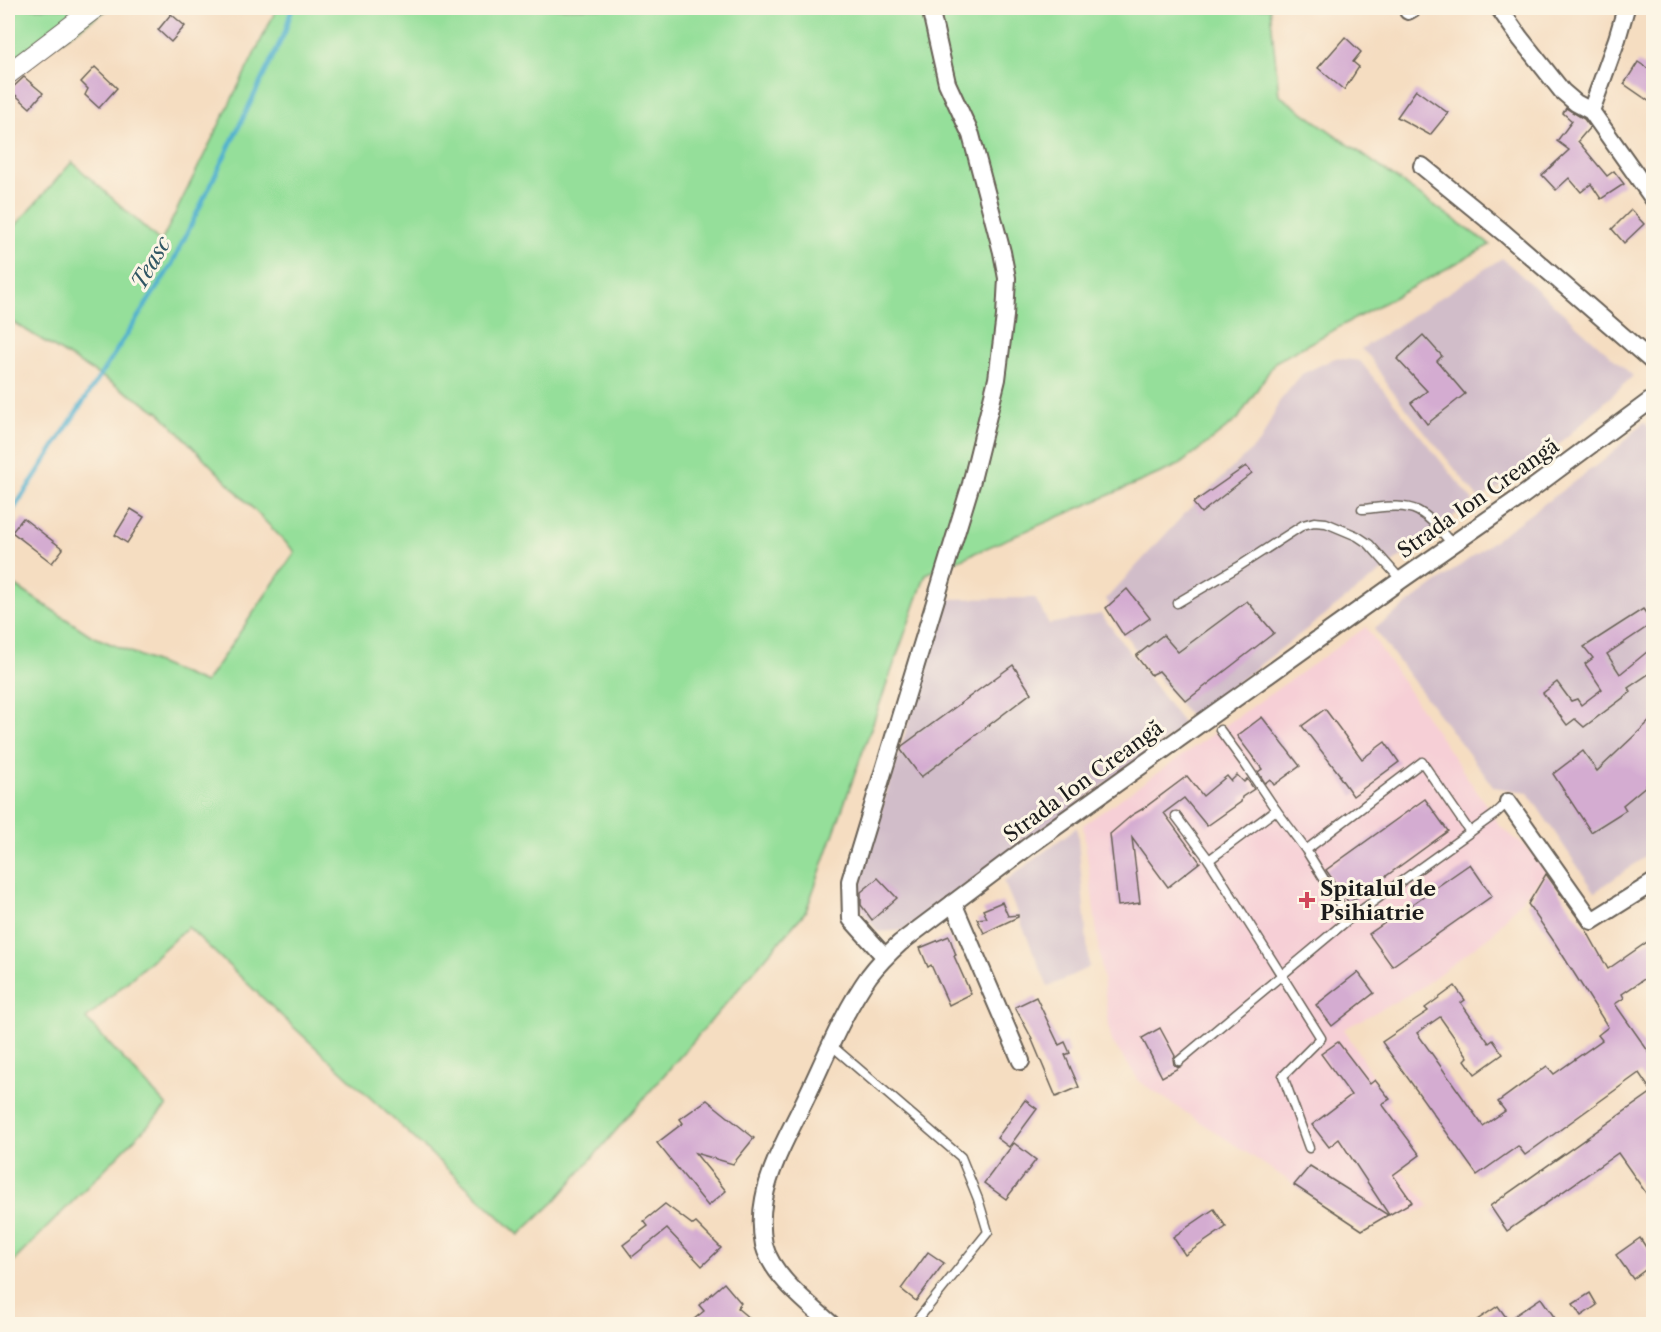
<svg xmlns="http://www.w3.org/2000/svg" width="1661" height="1332" font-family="'Libre Caslon Text',serif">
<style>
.built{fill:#f6cfd6}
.industrial{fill:#d1bdc9}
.green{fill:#95df9a;stroke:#587e5b;stroke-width:1.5}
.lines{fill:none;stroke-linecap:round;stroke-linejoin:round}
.stream{stroke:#50b0cf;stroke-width:4.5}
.building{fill:#d4acd1}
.service-casing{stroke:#686056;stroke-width:11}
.minor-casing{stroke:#686056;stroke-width:20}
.tertiary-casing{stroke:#686056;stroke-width:22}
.service{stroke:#fff;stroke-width:8}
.minor{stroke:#fff;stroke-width:16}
.tertiary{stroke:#fff;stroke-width:20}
.poi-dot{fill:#d1495b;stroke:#fcf5e5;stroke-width:2}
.labels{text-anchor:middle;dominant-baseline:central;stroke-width:6;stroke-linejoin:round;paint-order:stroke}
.street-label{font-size:21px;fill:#1c1c1c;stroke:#fcf5e5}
.poi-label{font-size:21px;font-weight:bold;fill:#1c1c1c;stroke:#fcf5e5;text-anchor:start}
.water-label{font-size:22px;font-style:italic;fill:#315764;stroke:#fcf5e5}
</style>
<rect width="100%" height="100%" fill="#fcf5e5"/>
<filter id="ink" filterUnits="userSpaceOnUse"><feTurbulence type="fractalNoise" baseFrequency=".0167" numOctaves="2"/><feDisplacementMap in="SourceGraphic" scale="12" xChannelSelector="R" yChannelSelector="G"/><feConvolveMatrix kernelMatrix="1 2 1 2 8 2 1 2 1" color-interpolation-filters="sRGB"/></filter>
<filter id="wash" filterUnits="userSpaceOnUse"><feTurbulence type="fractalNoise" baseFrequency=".008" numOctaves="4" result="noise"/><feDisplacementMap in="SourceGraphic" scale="24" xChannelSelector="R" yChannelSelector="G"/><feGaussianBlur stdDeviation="1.35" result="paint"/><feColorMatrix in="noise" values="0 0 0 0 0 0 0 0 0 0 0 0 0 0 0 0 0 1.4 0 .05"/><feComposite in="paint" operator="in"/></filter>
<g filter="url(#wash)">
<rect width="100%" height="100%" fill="#f5ddc1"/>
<polygon class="built" points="1366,627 1500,826 1550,867 1492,934 1419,989 1344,1029 1420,1155 1401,1169 1430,1207 1362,1229 1140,1082 1111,1040 1083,825"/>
<g class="industrial">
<polygon points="1502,258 1633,376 1534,467 1479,499 1389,387 1370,357 1361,349"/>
<polygon points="1335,358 1360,361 1473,501 1191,718 1132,645 1106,599 1189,509 1261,441 1279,402 1302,374"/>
<polygon points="1644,422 1654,432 1653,851 1595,892 1528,793 1494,787 1374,629 1609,456"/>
<polygon points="1035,598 1049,624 1101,614 1185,726 904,930 878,932 853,898 915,702 943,599"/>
<polygon points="1077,827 1089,967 1048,987 1004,882"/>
</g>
<g class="green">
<polygon points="8,8 110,8 8,76"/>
<polygon points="277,8 1270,8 1279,95 1490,245 1275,362 1238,419 1179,465 926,574 806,911 555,1201 519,1235 287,1021 188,927 86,1019 167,1106 8,1267 8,581 92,636 205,683 295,552 159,412 8,319 8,234 72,162 161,242"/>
</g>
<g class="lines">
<polyline class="stream" points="8,518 171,266 285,32 292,8"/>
</g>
<g id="blocks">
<g class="building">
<polygon points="171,14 185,26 171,42 158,30"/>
<polygon points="1345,37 1361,52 1353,62 1359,67 1344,90 1318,68"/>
<polygon points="1638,62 1653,72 1653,104 1624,84"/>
<polygon points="95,67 117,88 99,108 85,95 88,89 81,82"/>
<polygon points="24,77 43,93 30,108 10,90"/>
<polygon points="1416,90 1448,113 1430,135 1397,117"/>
<polygon points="1566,108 1584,119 1590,127 1578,141 1607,176 1614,171 1624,184 1601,199 1591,184 1581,192 1569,178 1556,190 1542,175 1569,150 1557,141 1572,121 1563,113"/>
<polygon points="1631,210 1644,224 1624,243 1612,229"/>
<polygon points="1423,335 1442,356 1437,361 1465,394 1427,424 1411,403 1427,391 1397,359"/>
<polygon points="1246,466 1252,473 1201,513 1193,503"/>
<polygon points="131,509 144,517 127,543 115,535"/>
<polygon points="23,518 63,549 52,563 12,532"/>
<polygon points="1127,589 1150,618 1124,636 1106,608"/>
<polygon points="1247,601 1274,633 1186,701 1159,671 1151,675 1136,656 1163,635 1178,652"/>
<polygon points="1643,609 1653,623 1607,654 1620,674 1653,647 1653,671 1628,688 1631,692 1584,727 1575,719 1567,725 1543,693 1557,682 1571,701 1577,699 1581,705 1602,689 1585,664 1593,658 1584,647"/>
<polygon points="1013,665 1031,693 921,777 901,750 902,746"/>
<polygon points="1325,709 1362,759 1385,742 1399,762 1353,796 1339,776 1340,775 1302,726"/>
<polygon points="1262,717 1300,766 1274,785 1270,779 1265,783 1258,772 1262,769 1237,736"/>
<polygon points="1653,718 1653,780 1623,805 1626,810 1591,832 1553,774 1583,751 1597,771"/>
<polygon points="1237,775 1244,782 1247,779 1254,789 1242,797 1241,802 1207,826 1184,798 1164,813 1200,862 1168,887 1132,838 1140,903 1118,906 1110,834 1132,815 1144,808 1187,776 1203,796 1227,776 1231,781"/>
<polygon points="1425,799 1448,831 1349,903 1326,870"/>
<polygon points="1470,864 1492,896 1392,966 1369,934"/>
<polygon points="1546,874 1585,928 1608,969 1653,938 1653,973 1622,994 1624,998 1615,1004 1653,1058 1653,1203 1618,1153 1507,1231 1490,1206 1652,1092 1639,1073 1525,1155 1518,1146 1477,1175 1382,1042 1428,1011 1425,1008 1455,986 1465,1000 1461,1003 1489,1043 1493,1040 1503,1054 1475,1074 1465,1060 1468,1057 1440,1017 1417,1033 1483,1126 1505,1111 1498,1102 1547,1066 1554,1074 1602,1040 1598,1035 1608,1027 1555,943 1528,904"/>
<polygon points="878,878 897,898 872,920 861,905 861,892"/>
<polygon points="1002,902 1008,916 1018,915 1018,917 984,933 977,919 987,918 983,910"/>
<polygon points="949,936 956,955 954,956 971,994 949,1005 931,965 928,967 920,948"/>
<polygon points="1358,972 1374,993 1332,1026 1316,1005"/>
<polygon points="1036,997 1059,1045 1065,1042 1070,1053 1065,1055 1079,1087 1056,1097 1030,1035 1015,1007"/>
<polygon points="1160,1028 1175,1056 1173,1059 1174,1065 1180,1067 1162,1077 1142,1038"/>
<polygon points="1338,1042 1370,1084 1375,1080 1390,1099 1382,1104 1420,1155 1393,1175 1412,1202 1389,1215 1339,1139 1329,1147 1312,1125 1351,1095 1321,1054"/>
<polygon points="707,1100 754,1138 733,1164 695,1153 726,1191 708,1206 657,1143 683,1123 680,1119"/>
<polygon points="1025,1100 1037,1109 1009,1147 997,1138"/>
<polygon points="1014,1143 1036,1160 1006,1199 984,1183"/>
<polygon points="1310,1166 1388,1215 1362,1230 1294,1185"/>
<polygon points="665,1204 693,1225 696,1223 721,1248 702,1266 667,1229 632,1257 623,1245 648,1226 644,1221"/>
<polygon points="1214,1209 1226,1227 1185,1255 1173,1237"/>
<polygon points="1640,1238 1653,1258 1653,1264 1633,1279 1616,1255"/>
<polygon points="928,1252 944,1263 916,1301 901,1289"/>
<polygon points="724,1283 741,1303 737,1308 756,1324 688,1324 704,1311 699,1305"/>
<polygon points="1590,1293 1597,1305 1581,1316 1573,1304"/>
<polygon points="1541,1298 1559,1324 1471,1324 1498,1306 1508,1320"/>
</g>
</g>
</g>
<g filter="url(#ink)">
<use href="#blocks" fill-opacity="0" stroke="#686056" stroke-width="1.5"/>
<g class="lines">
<g class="service-casing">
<g id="service">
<path d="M 1362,509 C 1379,508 1402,503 1418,511 C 1432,518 1442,533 1453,545"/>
<polyline points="1177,603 1238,567 1303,525 1314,522 1326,523 1357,536 1369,544 1401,580"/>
<polyline points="1220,730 1245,764 1276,810 1306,850 1349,919"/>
<polyline points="1176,816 1209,860 1321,1038 1283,1076 1309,1148"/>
<polyline points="1306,850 1422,762 1470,832"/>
<polyline points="1209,860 1276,810"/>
<polyline points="831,1045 961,1157 978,1199 988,1232 914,1324"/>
<polyline points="1179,1061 1349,919 1494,815 1508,802"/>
</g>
</g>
<g class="minor-casing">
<g id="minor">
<polyline points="1499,8 1520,38 1562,91 1576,103 1591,111 1654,200"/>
<polyline points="1408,11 1413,8"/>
<polyline points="1591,111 1617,39 1626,8"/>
<polyline points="1422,166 1504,233 1654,363"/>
<polyline points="1508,802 1592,921 1654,882"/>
<polyline points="953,903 1021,1061"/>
<polyline points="885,957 851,919 850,881 971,484 997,379 1005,316 1007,278 1002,252 971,135 947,83 931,12 929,8"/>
<path d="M 831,1324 C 808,1303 772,1276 764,1245 C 761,1230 761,1214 764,1199 C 770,1166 789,1133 804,1102 C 824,1061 842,1014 869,976 C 878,964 889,953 900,943 L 1033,843 L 1401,580 L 1522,496 L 1654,398"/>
</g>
</g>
<g class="tertiary-casing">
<polyline id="tertiary" points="8,74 95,8"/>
</g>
<use href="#service" class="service"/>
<use href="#minor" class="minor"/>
<use href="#tertiary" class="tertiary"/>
</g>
</g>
<path class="poi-dot" d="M1304 891h6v6h6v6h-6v6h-6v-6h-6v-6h6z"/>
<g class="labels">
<g class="street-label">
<text transform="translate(1478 498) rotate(-35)">Strada Ion Creangă</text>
<text transform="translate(1083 781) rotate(-36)">Strada Ion Creangă</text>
</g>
<g class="poi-label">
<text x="1320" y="888">Spitalul de<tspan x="1320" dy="24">Psihiatrie</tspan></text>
</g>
<g class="water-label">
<text transform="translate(151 263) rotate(-60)">Teasc</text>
</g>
</g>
<rect width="1661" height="1332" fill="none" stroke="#fcf5e5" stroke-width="30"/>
</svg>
